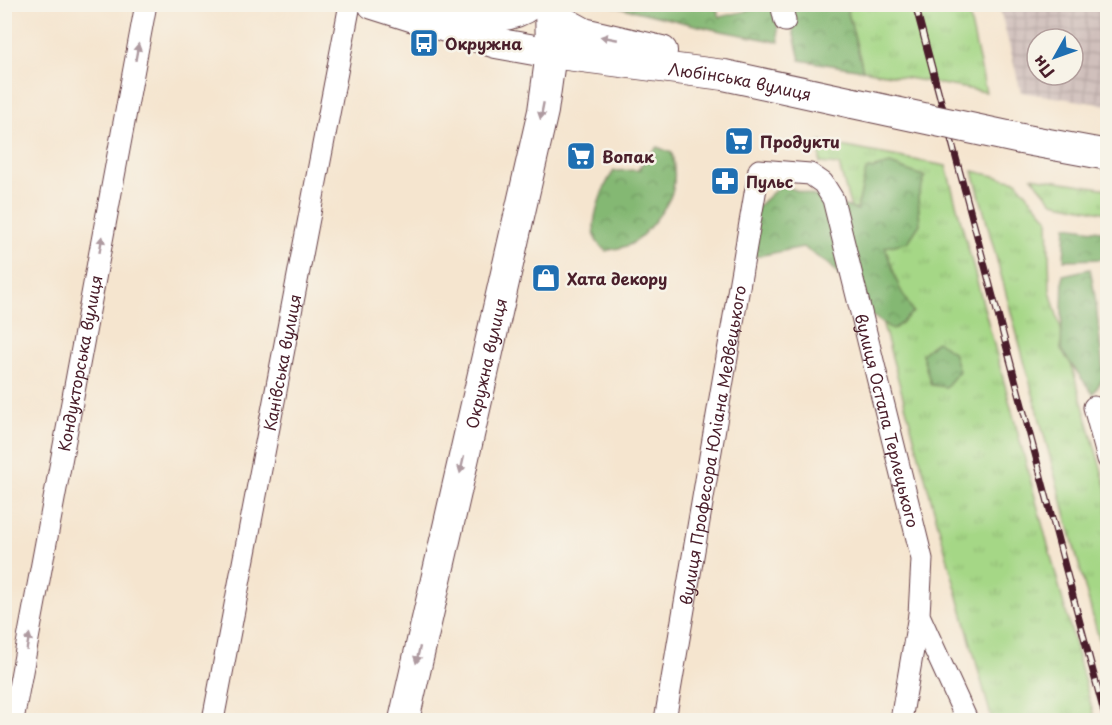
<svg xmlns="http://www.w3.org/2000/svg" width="1112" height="725" font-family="'Playpen Sans',sans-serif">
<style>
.industrial{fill:url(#industrial-grid);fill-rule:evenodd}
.grass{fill:url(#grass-tufts);stroke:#787b58;stroke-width:1.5}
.forest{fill:url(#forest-crowns);stroke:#676c4f;stroke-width:1.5}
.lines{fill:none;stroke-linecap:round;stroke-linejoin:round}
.minor-casing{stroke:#643d44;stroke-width:23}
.secondary-casing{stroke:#643d44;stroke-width:32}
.minor{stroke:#fff;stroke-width:21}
.secondary{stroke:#fff;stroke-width:30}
.rail-casing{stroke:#4a1f2b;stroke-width:7}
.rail{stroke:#f7f3e8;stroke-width:4.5;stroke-dasharray:14;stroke-linecap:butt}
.secondary-bridge-casing{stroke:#643d44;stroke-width:32;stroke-linecap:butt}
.secondary-bridge{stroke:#fff;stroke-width:30}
.oneway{fill:#ae9aa0}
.labels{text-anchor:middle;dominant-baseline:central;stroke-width:5;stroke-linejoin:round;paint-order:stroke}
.poi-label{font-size:16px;font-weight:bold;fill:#4a1f2b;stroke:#f7f3e8;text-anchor:start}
.street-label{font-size:16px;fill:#4a1f2b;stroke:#f7f3e8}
</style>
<defs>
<pattern id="industrial-grid" width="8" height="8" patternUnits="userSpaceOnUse" patternTransform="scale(1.5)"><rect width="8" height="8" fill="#d0c0bc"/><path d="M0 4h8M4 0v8" fill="none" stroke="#b4a5a2"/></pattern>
<pattern id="grass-tufts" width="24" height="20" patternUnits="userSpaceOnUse" patternTransform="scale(1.5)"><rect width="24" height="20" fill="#a5d786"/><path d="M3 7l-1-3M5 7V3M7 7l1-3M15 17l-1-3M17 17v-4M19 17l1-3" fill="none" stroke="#90b874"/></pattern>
<pattern id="forest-crowns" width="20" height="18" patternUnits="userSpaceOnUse" patternTransform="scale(1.5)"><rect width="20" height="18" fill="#84b873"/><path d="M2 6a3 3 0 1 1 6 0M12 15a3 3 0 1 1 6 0" fill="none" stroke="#6e955f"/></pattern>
</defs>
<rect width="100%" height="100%" fill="#f7f3e8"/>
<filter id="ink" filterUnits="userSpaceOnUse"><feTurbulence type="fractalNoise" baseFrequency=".0167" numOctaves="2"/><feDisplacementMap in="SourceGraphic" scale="12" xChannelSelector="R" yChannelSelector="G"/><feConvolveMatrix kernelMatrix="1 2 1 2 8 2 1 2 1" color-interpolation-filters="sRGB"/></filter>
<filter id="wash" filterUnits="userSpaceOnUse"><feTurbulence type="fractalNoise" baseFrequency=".008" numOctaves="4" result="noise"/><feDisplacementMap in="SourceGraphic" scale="24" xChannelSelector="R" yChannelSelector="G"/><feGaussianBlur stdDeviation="1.35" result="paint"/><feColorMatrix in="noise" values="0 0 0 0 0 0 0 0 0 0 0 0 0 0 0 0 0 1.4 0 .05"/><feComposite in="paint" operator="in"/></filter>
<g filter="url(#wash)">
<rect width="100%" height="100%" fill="#f5e5cf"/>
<path class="industrial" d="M 999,5 L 1107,5 L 1107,105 L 1021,92 ZM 1037,39 L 1073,39 L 1073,75 L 1037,75 Z"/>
<g class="grass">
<polygon points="846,5 967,5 986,92 863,70"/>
<polygon points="820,142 946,166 1095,720 992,720 839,165 820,163"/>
<polygon points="973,171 1016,181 1048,219 1050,291 1107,489 1107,669"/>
<polygon points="1032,177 1107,189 1107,213 1053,202"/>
</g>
<g class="forest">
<polygon points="610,5 715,5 720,17 755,9 755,5 774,5 777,19 779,42 716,30"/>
<polygon points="787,5 846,5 863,70 800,60"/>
<path d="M 657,147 L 672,153 C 678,185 674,198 653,223 C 647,230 638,241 629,245 C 622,248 613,249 606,251 C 602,247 598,244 596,240 C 589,221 603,186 614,171 L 638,170 L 647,156 Z"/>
<polygon points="890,164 925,177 918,197 920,224 908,242 885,247 899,287 913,312 893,330 870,314 832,267 803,247 753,257 744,219 781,185 857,210 866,170"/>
<polygon points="1066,226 1107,232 1107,259 1064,260"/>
<path d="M 1090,269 C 1098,304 1099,341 1104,377 L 1093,394 L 1061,350 L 1063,275 Z"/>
<polygon points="937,341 953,352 959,371 946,387 931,385 922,354"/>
</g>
</g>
<g filter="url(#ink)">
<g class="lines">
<g class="minor-casing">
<g id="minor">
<polyline points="781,4 785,21"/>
<polyline points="1094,407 1108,459"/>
<path id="s1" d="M 13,720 L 146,4"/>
<path id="s2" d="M 213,720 L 350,4"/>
<path id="s3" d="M 665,720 L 759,170 L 810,174 L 823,183 L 833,199 L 922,559 L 919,615 L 967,720"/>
<polyline points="901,720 919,615"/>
</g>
</g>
<g class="secondary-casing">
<g id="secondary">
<path id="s4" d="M 373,4 L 496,43 L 551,53 L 724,75 L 853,103"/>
<polyline points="550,8 562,21 584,33 662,51"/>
<path d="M 441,9 C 471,15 504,24 531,4"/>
<polyline points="1021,139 1108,155"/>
<path id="s5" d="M 404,720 L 543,111 L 551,53 L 550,4"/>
</g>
</g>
<use href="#minor" class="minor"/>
<use href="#secondary" class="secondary"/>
<g class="rail-casing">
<polyline id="rail" points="915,4 1106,720"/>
</g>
<use href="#rail" class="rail"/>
<g class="secondary-bridge-casing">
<polyline id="secondary-bridge" points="853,103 1021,139"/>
</g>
<use href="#secondary-bridge" class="secondary-bridge"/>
</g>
<defs><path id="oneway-solid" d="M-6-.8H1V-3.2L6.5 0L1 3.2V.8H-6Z" transform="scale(1.5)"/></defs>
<g class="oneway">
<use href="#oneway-solid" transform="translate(609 38) rotate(-169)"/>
<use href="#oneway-solid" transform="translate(137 52) rotate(-80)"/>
<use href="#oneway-solid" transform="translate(542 111) rotate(101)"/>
<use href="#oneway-solid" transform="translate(101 244) rotate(-80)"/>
<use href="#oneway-solid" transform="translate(462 465) rotate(103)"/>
<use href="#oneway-solid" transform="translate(28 642) rotate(-80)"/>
<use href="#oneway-solid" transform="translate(418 655) rotate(103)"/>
</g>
</g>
<defs>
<g id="bus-square" transform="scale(1.5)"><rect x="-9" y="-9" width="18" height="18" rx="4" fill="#1f6fb2" stroke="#f7f3e8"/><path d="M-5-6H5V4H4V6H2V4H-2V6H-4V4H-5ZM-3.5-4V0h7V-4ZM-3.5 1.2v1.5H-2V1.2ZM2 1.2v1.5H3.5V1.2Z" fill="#fff"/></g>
<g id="supermarket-square" transform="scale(1.5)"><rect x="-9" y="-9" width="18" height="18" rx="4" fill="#1f6fb2" stroke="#f7f3e8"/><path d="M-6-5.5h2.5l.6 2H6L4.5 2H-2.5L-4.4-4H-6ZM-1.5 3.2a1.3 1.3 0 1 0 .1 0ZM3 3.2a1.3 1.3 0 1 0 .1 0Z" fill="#fff"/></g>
<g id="pharmacy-square" transform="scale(1.5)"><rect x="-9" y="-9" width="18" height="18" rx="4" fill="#1f6fb2" stroke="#f7f3e8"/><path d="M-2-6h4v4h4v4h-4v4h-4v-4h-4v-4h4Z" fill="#fff"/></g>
<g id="shop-square" transform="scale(1.5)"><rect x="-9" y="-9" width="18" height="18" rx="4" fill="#1f6fb2" stroke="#f7f3e8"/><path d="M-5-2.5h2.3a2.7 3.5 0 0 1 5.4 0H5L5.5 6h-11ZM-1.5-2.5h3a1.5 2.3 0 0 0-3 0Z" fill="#fff"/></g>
</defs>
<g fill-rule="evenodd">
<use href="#bus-square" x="424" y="43"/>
<use href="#supermarket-square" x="739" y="141"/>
<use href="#supermarket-square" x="581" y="156"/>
<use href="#pharmacy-square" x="725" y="181"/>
<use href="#shop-square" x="546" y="278"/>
</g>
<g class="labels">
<g class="poi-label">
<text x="445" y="43">Окружна</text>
<text x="760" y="141">Продукти</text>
<text x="602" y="156">Вопак</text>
<text x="746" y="181">Пульс</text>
<text x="567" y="278">Хата декору</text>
</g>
<g class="street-label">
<text stroke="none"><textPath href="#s4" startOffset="376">Любінська вулиця</textPath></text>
<text stroke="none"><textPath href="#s1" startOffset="363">Кондукторська вулиця</textPath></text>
<text stroke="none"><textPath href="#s2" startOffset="364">Канівська вулиця</textPath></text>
<text stroke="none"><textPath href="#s5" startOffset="366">Окружна вулиця</textPath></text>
<text stroke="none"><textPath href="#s3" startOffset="872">вулиця Остапа Терлецького</textPath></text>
<text stroke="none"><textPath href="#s3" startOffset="279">вулиця Професора Юліана Медвецького</textPath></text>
</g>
</g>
<rect width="1112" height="725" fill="none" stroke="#f7f3e8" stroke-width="24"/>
<g transform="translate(1055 57) rotate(230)"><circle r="28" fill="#f7f3e8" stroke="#b29e9c" stroke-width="1.5"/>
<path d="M0-4.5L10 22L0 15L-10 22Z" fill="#1f6fb2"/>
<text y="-9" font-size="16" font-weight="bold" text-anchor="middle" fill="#4a1f2b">Пн</text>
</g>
</svg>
